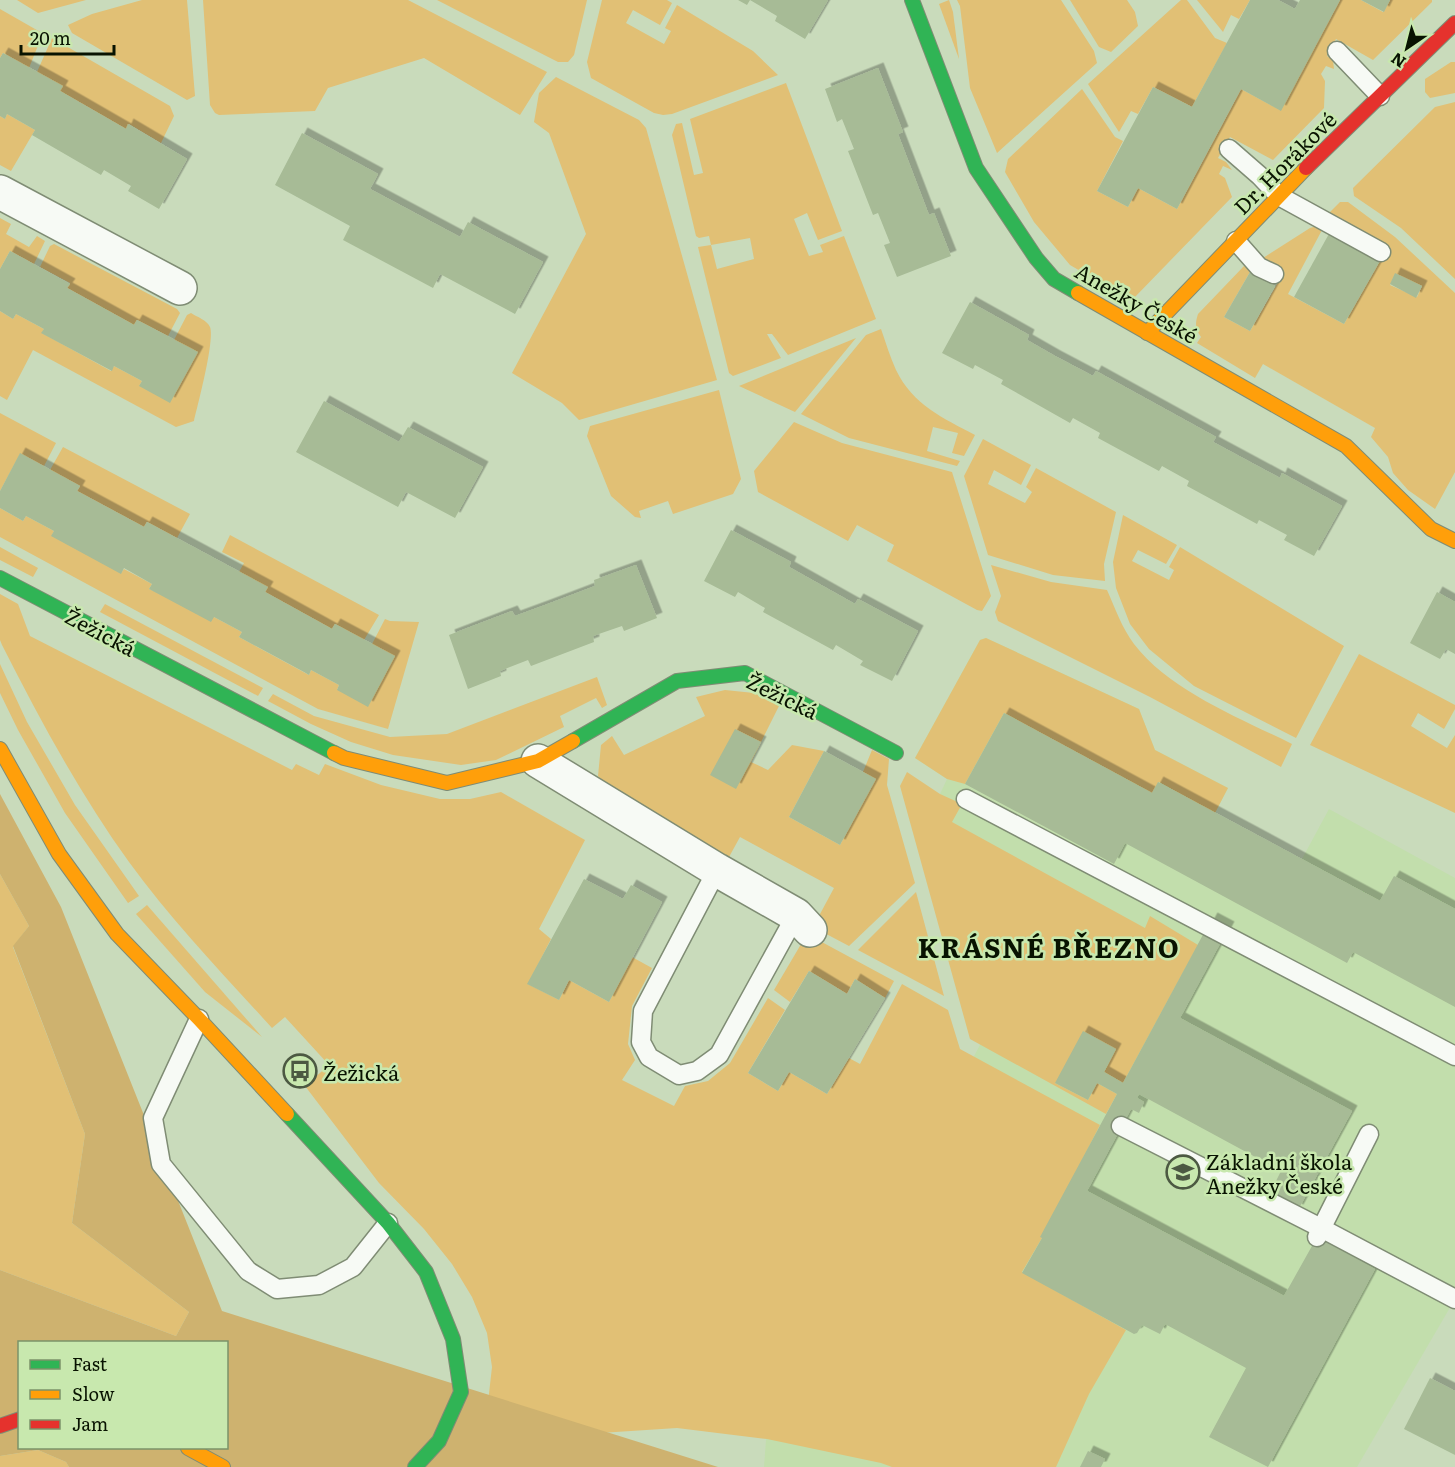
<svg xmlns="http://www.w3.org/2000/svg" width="1455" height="1467" font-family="Literata,serif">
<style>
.built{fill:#c2deac}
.green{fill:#e1c075;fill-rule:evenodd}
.forest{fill:#ceb26f;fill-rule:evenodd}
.building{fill:#a7bb96;filter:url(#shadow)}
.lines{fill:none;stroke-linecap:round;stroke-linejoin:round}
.lane-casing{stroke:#7f8c74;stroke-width:21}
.street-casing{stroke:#7f8c74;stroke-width:36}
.fast-casing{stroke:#7f8c74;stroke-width:16}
.slow-casing{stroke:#7f8c74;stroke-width:16}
.jam-casing{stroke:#7f8c74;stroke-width:16}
.lane{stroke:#f7faf5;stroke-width:18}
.street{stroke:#f7faf5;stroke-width:33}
.fast{stroke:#30b455;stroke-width:14}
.slow{stroke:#ff9f0a;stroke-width:14}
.jam{stroke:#e5322d;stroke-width:14}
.labels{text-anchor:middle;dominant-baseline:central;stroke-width:5;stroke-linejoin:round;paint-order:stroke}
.street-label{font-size:21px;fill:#081301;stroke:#c8e8ae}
.poi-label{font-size:21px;fill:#081301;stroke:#c8e8ae;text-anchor:start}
.district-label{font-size:27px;font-weight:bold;letter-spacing:1.5px;fill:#081301;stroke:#c8e8ae}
</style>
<defs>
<filter id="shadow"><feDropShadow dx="5.5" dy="-5.5" stdDeviation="0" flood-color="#0004"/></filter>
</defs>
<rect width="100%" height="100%" fill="#c9dbbb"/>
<polygon class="built" points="986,638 1139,709 1155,750 1228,788 1215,813 1302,859 1329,809 1455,878 1455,1299 1357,1467 764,1467 766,1440 980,1045 976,1037 940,794 947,779 915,758 980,640"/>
<g class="green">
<polygon points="17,0 86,0 38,13"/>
<polygon points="142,0 187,0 195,96 187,100 72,33 68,25 92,14"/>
<polygon points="203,0 408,0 547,72 520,115 424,58 328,88 315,111 219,115 215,113 210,105"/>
<polygon points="437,0 587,0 574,55 568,62 558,62"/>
<polygon points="602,0 667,0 672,3 660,25 633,10 626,23 664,44 671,31 665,28 677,5 753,51 778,75 672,114 663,115 654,113 591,78 587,62"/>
<polygon points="949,0 953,12 959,59 939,4"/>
<polygon points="957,0 1061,0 1094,51 1097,63 997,153 970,88 960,6"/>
<polygon points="1070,0 1127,0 1135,12 1138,26 1111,52 1099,47"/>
<polygon points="1181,0 1187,0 1215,38 1227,43 1192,107 1153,87 1138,114 1131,111 1119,132 1088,84"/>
<polygon points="1197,0 1250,0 1239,19 1231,15 1223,32"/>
<polygon points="1340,0 1361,0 1383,12 1390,0 1432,0 1432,2 1373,60 1336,39 1327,56 1333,60 1334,69 1326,66 1321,74 1325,81 1324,108 1273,160 1230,137 1218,158 1226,162 1232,170 1223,166 1219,174 1225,178 1232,197 1135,297 1120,294 1070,265 1034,222 1005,172 1008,159 1082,89 1115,137 1123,141 1097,191 1128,207 1138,188 1177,209 1241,89 1280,110"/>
<polygon points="0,9 42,33 41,38 29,68 3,53 0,58"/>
<polygon points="52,38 170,106 174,116 161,143 129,124 126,129 60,91 37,72"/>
<polygon points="1451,62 1455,62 1455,93 1430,98 1425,92 1425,79"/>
<polygon points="556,77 639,120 646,128 717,380 579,420 562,403 512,373 586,234 549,133 534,122 539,93"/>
<path d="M 786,83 L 842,231 L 818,240 L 807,213 L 794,219 L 809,256 L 823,252 L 820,245 L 844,236 L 876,319 L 788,355 L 772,334 L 767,334 L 781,358 L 733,376 L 729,373 L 698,247 L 711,245 L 709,236 L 699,238 L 696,236 L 672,135 L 676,124 L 682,123 L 694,175 L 703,173 L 690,119 ZM 750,238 L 754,259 L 717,269 L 711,245 Z"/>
<polygon points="1455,102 1455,279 1401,228 1354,196 1353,188 1435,107"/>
<polygon points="7,114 35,130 11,171 0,165 0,116 5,119"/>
<path d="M 1340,202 L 1348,202 L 1395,237 L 1455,293 L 1455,472 L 1435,509 L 1408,490 L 1393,473 L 1388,457 L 1371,437 L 1375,428 L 1263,364 L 1255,378 L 1197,343 L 1201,337 C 1195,329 1195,323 1198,314 L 1244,266 L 1263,274 L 1260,278 L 1250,272 L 1224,317 L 1250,331 L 1284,272 L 1265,264 L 1263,258 L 1310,228 L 1317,226 L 1322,230 L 1288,294 L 1344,324 L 1381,259 L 1391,249 L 1328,214 ZM 1395,274 L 1422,286 L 1417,297 L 1390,285 Z"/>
<polygon points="0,218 11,224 6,234 29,247 37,236 45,241 34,264 10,251 0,269"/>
<polygon points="54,244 177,309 180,313 168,336 137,320 134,325 67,288 70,283 40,267 50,246"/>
<path d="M 0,311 L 13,319 L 16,314 L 44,329 L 42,333 L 111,371 L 114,366 L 142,381 L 139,386 L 174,340 L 187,315 L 191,313 C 197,317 207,320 210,327 C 215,340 198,404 194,421 L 176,427 L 33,350 L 7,400 L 0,396 Z"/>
<path d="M 881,329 C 886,343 890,357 896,370 C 913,405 943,418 975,435 L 964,456 L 952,453 L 958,433 L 933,427 L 927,451 L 960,461 L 957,466 L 849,438 L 801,414 L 866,335 Z"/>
<polygon points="856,338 795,412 739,386"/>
<polygon points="719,390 741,479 733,494 673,514 668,501 639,511 641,518 635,517 611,496 587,436 590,426"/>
<polygon points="0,413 56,443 44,466 20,454 0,491"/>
<polygon points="794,422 842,443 952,472 991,596 982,611 977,610 887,561 894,545 857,525 848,541 758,492 754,471"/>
<polygon points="983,439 1031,465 1021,485 994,470 988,484 1025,503 1032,492 1026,487 1036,468 1116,512 1104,564 1105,581 1053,575 988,555 964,476"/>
<polygon points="63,447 190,514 177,538 147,522 144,527 77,491 80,486 50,470"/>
<polygon points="0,508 23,521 26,516 54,531 52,535 121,573 124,569 152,584 149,589 214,617 242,632 239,637 309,675 311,670 339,685 337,690 372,644 385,619 390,621 419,622 388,729 318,709 0,537"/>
<polygon points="1123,515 1177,545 1166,564 1138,550 1132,561 1169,580 1174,570 1169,567 1180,547 1344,646 1296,738 1194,686 1149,649 1130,624 1116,588 1113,562"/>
<polygon points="230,535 379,615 364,640 335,624 332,629 265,592 267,588 239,572 244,563 222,552"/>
<polygon points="0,547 38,568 33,577 0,560"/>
<path d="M 991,565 L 1051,582 L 1107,590 C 1115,608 1122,628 1134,644 C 1170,691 1240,718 1292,744 L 1281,767 L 1150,697 L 998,621 L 995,612 L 1001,596 Z"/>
<path d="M 0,594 L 18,604 L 30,636 L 292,770 L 296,764 L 319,775 L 325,764 L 381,785 L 440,799 L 470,799 L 501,792 L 585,840 L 539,929 L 551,939 L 528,984 L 559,1000 L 569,980 L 609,1002 L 632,957 L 652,968 L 632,1006 L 628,1044 L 635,1060 L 622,1080 L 674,1106 L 685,1086 L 708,1081 L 730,1063 L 768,998 L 785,1010 L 748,1073 L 778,1091 L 789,1072 L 827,1094 L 849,1058 L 860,1064 L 902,984 L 948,1010 L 960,1049 L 1100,1125 L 1042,1238 L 1022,1272 L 1126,1330 L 1089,1394 L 1056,1467 L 892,1467 L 881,1463 L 767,1439 L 677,1428 L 476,1441 L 486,1420 L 492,1367 L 487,1333 L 472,1297 L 452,1264 L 424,1229 L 379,1183 L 305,1086 L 329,1065 L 285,1017 L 272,1028 C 223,974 172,921 129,862 C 80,794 40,720 2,645 L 0,640 Z"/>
<polygon points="105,604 263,688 258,696 100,612"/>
<polygon points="986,638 1139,709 1155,750 1228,788 1215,813 1159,782 1152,793 1004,713 965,784 947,779 915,758 980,640"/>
<polygon points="1359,654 1455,705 1455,709 1444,729 1418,713 1411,726 1447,748 1455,735 1455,813 1310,745"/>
<polygon points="0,664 27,722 75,805 139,896 128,903 65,813 18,730 0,693"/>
<polygon points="597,677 607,705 602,708 596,698 560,716 564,727 496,760 461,765 393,755 351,742 311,724 268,701 273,694 314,716 390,737 447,734"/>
<polygon points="725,690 754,693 780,704 751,762 768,770 792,745 824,751 789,817 840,845 875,779 863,772 872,750 889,759 887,785 915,883 849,946 813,927 834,888 740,837 729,857 614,795 598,776 601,745 612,736 624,755 705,716 696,697"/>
<polygon points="907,772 940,794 962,804 952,822 1145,928 1150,916 1198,945 1123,1083 1104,1072 1116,1049 1055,1083 1088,1100 1097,1083 1117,1094 1106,1114 970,1039 900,786"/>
<polygon points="0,874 29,926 13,947 85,1134 72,1223 189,1312 176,1336 0,1270"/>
<polygon points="916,892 944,996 858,950"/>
<polygon points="147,905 262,1037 205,992 136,914"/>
<polygon points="807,934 894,981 885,998 855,979 847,994 809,971 790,1002 774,990"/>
<polygon points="38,1450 66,1462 69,1467 0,1467 0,1456"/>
</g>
<path class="forest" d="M 0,794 L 61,907 L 222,1311 L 718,1467 L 69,1467 L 66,1462 L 38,1450 L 0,1456 L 0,1270 L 176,1336 L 189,1312 L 72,1223 L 85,1134 L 13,946 L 29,926 L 0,874 ZM 20,1342 L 226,1342 L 226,1448 L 20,1448 Z"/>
<g class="building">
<polygon points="738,0 828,0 805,39 775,21 777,16 750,0 747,5"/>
<polygon points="1250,0 1278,0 1295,9 1300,0 1340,0 1281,111 1241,89 1177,209 1138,188 1128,207 1097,191 1153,87 1192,107"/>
<polygon points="1361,0 1390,0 1384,12"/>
<polygon points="3,53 63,86 60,91 126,129 128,124 187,159 159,209 128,191 131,186 104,170 101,175 32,135 35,130 7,114 5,119 0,116 0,58"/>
<polygon points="878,68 903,132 898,134 929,215 934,213 951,256 897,277 884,245 890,243 878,213 873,215 848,151 854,149 842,119 837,122 825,89"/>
<polygon points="302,133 378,174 370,189 460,237 468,222 543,262 515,314 440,274 433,288 343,240 350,226 275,185"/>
<polygon points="1330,232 1381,259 1344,324 1294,297"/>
<polygon points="10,251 70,284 67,288 134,325 137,320 198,352 170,403 139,386 142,381 114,366 112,371 41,333 44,329 16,314 13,319 0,311 0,269"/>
<polygon points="1250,272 1275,286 1250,331 1224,317"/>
<polygon points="1395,273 1422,286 1416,298 1390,284"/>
<polygon points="970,302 1029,335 1027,340 1055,356 1093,376 1096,371 1216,437 1213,442 1280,478 1282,473 1342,506 1314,556 1284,540 1287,535 1259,520 1257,524 1187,486 1189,481 1162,466 1159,471 1098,438 1100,433 1073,418 1070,423 1001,384 1003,380 975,365 973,369 942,353"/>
<polygon points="324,401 399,442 408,427 483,467 455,518 406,492 398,507 296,452"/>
<polygon points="20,453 80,486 77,491 144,527 147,522 268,587 265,592 332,629 335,624 395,656 368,707 337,690 339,685 311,670 309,675 304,672 239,637 242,632 214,617 211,622 149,589 152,584 124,568 121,574 51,536 54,531 26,516 23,521 0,508 0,491"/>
<polygon points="731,530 791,562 789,567 855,604 858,599 918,631 892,681 860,665 863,661 836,645 833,650 763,612 765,608 738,592 735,597 704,581"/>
<polygon points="636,565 657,618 624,631 622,626 593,636 594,642 531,666 528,660 500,671 501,676 468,689 449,635 512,611 515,616 545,605 595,586 594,580"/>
<polygon points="1437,592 1455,602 1455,654 1446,649 1440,659 1410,643"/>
<polygon points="1004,713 1152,793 1158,782 1380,901 1394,876 1455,909 1455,1007 1353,952 1347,963 1125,843 1114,864 965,784"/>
<polygon points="735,729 761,742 736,789 710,775"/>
<polygon points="824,751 876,779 840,845 789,817"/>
<polygon points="584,879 623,899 631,885 662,902 609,1002 569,980 559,1000 527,984"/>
<polygon points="1212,918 1229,927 1180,1018 1352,1111 1298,1210 1273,1197 1281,1184 1276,1181 1281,1171 1139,1094 1137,1098 1144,1102 1139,1113 1131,1109 1087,1191 1284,1296 1317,1237 1375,1269 1268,1467 1209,1437 1246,1368 1165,1324 1160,1334 1142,1325 1137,1333 1134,1334 1022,1273 1042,1238 1040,1237 1117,1094 1097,1083 1088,1100 1055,1083 1083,1031 1116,1049 1104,1072 1123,1083"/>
<polygon points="809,971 847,994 855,979 885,998 827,1094 789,1072 778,1091 748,1073"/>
<polygon points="1430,1378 1455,1391 1455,1455 1404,1429"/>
<polygon points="1088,1451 1105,1459 1101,1467 1080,1467"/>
</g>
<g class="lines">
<g class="lane-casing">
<g id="lane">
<polyline points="1337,51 1380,96"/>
<polyline points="1229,149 1260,176 1279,196 1381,252"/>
<polyline points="1236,241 1259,267 1274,274"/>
<polyline points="966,799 1455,1056"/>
<polyline points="717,870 643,1011 641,1042 649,1057 679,1075 697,1071 719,1055 796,915"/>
<polyline points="199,1019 153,1118 161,1164 248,1271 277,1289 319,1285 353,1267 388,1223"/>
<polyline points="1121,1126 1321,1228 1455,1299"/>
<polyline points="1317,1237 1369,1134"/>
</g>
</g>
<g class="street-casing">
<g id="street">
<polyline points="0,192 180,288"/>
<polyline points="538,761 717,870 796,915 810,930"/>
</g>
</g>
<g class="fast-casing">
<g id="fast">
<polyline points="912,0 976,168 1036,258 1054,279 1078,293"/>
<polyline points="0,578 334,753"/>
<polyline points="573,741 677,681 745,673 896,753"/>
<polyline points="287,1114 388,1223 426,1272 453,1339 461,1392 439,1441 415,1467"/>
</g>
</g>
<g class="slow-casing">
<g id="slow">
<polyline points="1078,293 1346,446 1431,529 1455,541"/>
<polyline points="1147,333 1306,168"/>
<polyline points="0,749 59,854 117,934 199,1019 287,1114"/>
<polyline points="334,753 344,758 447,783 538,761 573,741"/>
<polyline points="188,1448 223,1467"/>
</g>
</g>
<g class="jam-casing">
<g id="jam">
<polyline points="1306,168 1455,23"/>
<polyline points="0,1426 20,1419"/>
</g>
</g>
<use href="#lane" class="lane"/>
<use href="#street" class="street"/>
<use href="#fast" class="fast"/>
<use href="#slow" class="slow"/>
<use href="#jam" class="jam"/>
</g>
<defs>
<g id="bus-ring" transform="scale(1.725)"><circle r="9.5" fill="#c8e8ae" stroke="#4c5942" stroke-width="1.5"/><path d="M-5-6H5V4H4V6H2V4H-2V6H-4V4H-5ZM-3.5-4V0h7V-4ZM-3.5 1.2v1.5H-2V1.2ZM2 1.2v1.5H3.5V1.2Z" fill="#4c5942"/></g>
<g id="school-ring" transform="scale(1.725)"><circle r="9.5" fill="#c8e8ae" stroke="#4c5942" stroke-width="1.5"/><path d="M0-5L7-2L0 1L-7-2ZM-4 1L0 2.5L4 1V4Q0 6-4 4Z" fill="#4c5942"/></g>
</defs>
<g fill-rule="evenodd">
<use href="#bus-ring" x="300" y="1071"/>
<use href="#school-ring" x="1183" y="1172"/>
</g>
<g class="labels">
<g class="street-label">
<text transform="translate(1284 162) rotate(-45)">Dr. Horákové</text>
<text transform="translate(1137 302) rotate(30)">Anežky České</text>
<text transform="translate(101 631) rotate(28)">Žežická</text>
<text transform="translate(783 695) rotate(26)">Žežická</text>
</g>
<g class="poi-label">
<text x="323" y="1071">Žežická</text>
<text x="1206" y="1160">Základní škola<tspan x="1206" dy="24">Anežky České</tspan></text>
</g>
<g class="district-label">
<text x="1049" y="946">KRÁSNÉ BŘEZNO</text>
</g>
</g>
<rect x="18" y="1341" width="210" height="108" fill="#c8e8ae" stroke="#7b9369" stroke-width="1.5"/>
<rect x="30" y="1360" width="30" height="9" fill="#30b455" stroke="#7b9369" stroke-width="1.5"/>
<text x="72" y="1371" font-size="18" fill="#081301">Fast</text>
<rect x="30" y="1390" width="30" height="9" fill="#ff9f0a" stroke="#7b9369" stroke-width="1.5"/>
<text x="72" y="1401" font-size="18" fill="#081301">Slow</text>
<rect x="30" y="1420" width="30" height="9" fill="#e5322d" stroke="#7b9369" stroke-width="1.5"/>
<text x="72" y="1431" font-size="18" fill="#081301">Jam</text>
<g transform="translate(1407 48) rotate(215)" stroke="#c8e8ae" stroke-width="4.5" paint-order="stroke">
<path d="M0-4.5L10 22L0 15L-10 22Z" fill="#081301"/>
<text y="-9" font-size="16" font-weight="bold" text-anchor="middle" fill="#081301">N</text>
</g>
<path d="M21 45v9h93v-9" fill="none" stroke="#081301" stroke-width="3"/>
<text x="30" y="45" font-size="18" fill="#081301" stroke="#c8e8ae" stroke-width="4.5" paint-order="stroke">20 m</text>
</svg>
